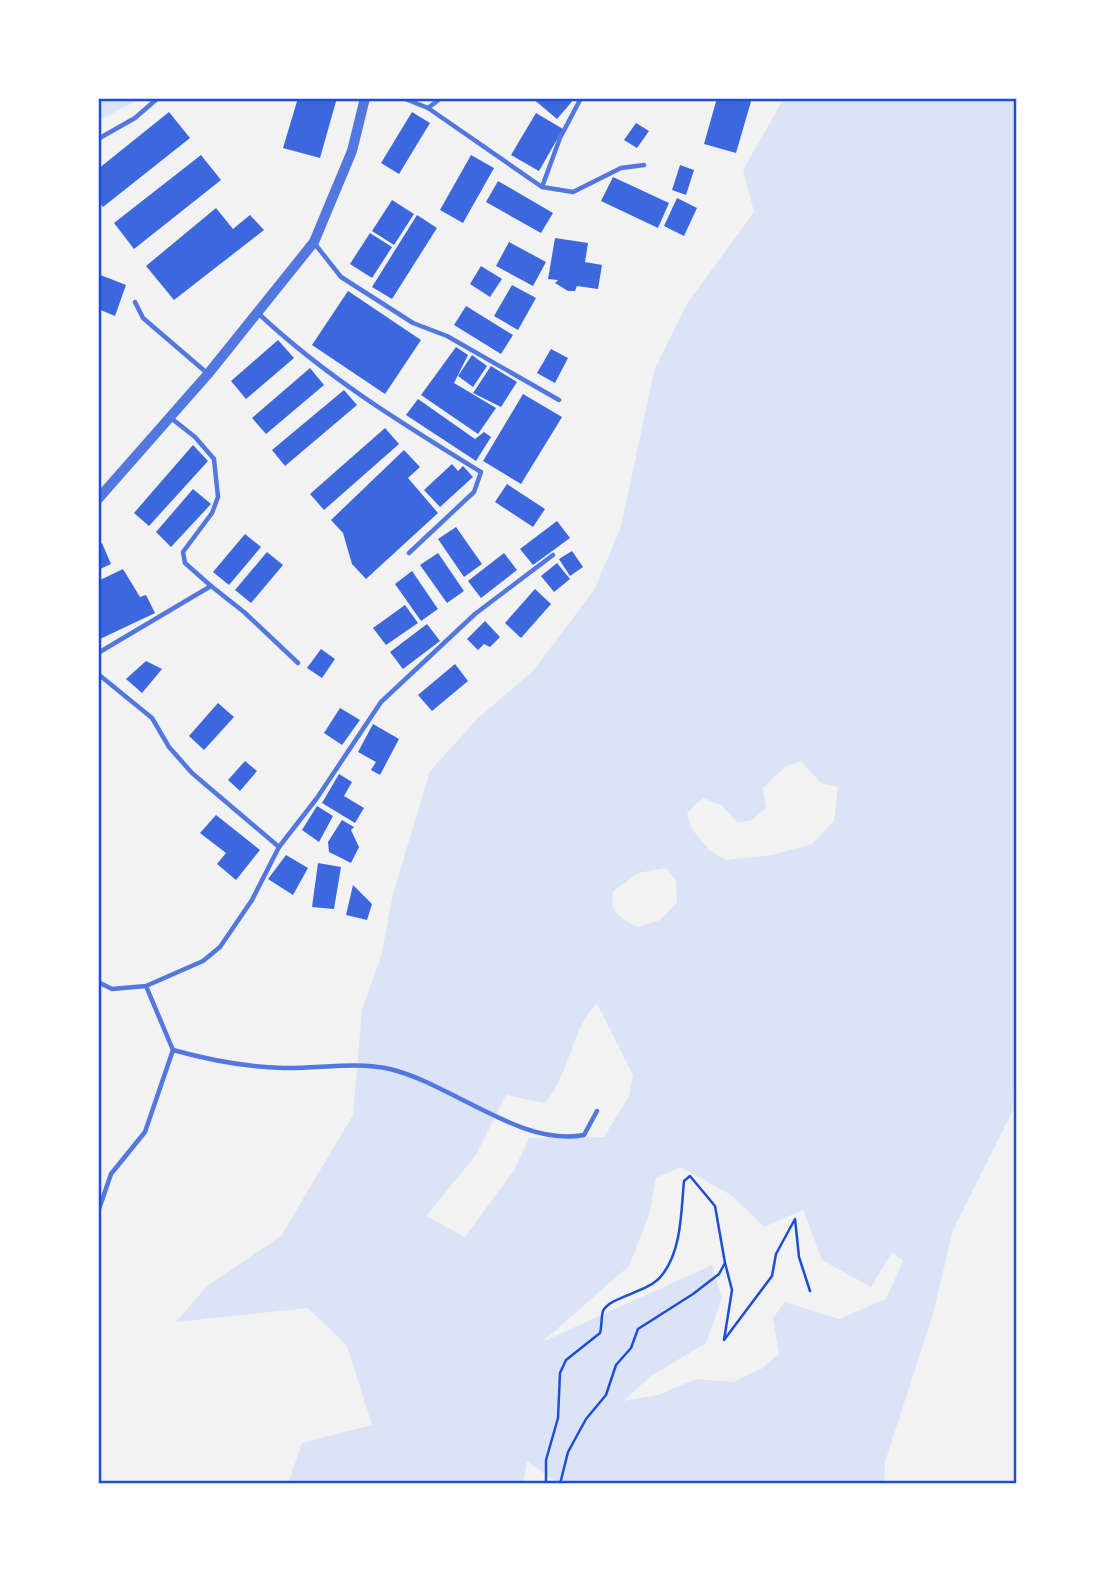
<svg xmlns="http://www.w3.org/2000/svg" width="1115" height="1582" font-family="'Nunito Sans',sans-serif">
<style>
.green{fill:#dbe4f7;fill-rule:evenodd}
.building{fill:#3d67dc}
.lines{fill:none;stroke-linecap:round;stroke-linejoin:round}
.path{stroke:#1d4ed8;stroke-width:2.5}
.service{stroke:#5277de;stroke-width:4.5}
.tertiary{stroke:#5277de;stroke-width:10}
.neatline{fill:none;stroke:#1d4ed8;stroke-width:2.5}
</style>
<rect width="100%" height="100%" fill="#f2f2f2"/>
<g class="green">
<polygon points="98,98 142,98 98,121"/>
<path d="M 784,98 L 1017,98 L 1017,1018 L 1013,1110 L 953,1230 L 933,1314 L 885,1462 L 884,1484 L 558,1484 L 527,1461 L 523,1484 L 288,1484 L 302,1443 L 372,1425 L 347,1346 L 308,1308 L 176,1322 L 207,1286 L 281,1236 L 353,1115 L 362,1009 L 381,957 L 393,894 L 430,771 L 478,718 L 533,671 L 594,590 L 621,527 L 654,371 L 686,305 L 754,212 L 743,170 ZM 801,761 L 821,783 L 838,787 L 834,821 L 812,844 L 772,855 L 726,860 L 710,851 L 692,829 L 687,813 L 703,798 L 722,806 L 737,822 L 750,821 L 766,808 L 763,788 L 785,767 ZM 666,868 L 676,881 L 677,902 L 660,920 L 638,927 C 620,918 609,912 613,891 L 638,873 ZM 597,1003 L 633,1075 L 629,1096 L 604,1137 L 529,1138 L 514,1170 L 465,1237 L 426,1216 L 476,1155 L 506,1095 L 545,1103 C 570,1074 572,1027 597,1003 ZM 680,1167 L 731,1195 L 764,1227 L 803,1210 L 822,1260 L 871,1287 L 892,1252 L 903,1261 L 886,1299 L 839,1319 L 785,1302 L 773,1318 L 779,1354 L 761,1369 L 733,1382 L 696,1379 L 658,1395 L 623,1401 L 651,1376 L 706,1343 L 722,1298 L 712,1265 L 542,1342 L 629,1266 L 649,1215 L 656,1178 Z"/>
</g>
<g class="building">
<polygon points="298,98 337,98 320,158 283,148"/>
<polygon points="532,98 575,98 557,119"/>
<polygon points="717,98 752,98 736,153 704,144"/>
<polygon points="169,112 190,138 103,207 98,201 98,169"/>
<polygon points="412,112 430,123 399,174 381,163"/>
<polygon points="536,113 563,129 539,171 511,155"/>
<polygon points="636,123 649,131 637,148 624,140"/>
<polygon points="201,155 221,180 134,249 114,223"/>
<polygon points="471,155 494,168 463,223 440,210"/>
<polygon points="680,165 694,170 686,195 672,190"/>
<polygon points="613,177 669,203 658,228 601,201"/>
<polygon points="498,181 553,213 541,233 486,202"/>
<polygon points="677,198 697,208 684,236 664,226"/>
<polygon points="392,200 414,214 394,245 372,231"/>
<polygon points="216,208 233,229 250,215 264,230 174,300 146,266"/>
<polygon points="417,215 437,228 392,299 372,287"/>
<polygon points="370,233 392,247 372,278 350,264"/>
<polygon points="555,238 588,243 585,262 602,265 598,289 577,286 575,291 568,291 555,283 558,280 548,279"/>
<polygon points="509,242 546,262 533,286 496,266"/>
<polygon points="481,266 502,279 490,297 470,284"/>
<polygon points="98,274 126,285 115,316 98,309"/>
<polygon points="512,285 536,298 518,330 494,316"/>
<polygon points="348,291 421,340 385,394 312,345"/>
<polygon points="466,306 513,335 501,354 454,325"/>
<polygon points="278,340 294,358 246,399 231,381"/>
<polygon points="456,347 468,355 454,383 496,408 478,434 421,395"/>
<polygon points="551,349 568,358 555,383 537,373"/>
<polygon points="472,355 487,366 473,387 458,376"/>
<polygon points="491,366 517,382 501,407 473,393"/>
<polygon points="310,368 324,385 266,434 252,418"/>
<polygon points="344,390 357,405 285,466 272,450"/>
<polygon points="523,394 562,417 521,484 483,461"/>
<polygon points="418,399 475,439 484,432 491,437 476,461 406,415"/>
<polygon points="385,428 399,444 324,510 310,494"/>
<polygon points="193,445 208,461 149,526 134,513"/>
<polygon points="404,450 420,467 408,478 438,513 366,579 352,564 343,533 331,520"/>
<polygon points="452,464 458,471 463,466 473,477 440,507 424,490"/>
<polygon points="507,484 545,509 533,527 495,502"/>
<polygon points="193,489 211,504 171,547 156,532"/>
<polygon points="557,521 570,538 533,565 520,549"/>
<polygon points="456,527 482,564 464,577 438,539"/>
<polygon points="245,534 261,547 229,585 213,572"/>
<polygon points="102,543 111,564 98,570 98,545"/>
<polygon points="572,551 583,567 570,576 559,559"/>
<polygon points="267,552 283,565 251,603 235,590"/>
<polygon points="438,553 464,591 447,603 420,565"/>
<polygon points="504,553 517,570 481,598 468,581"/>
<polygon points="557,563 570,579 554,592 541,576"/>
<polygon points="123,569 140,597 146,595 155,613 98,640 98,581"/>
<polygon points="412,571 438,609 421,621 395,584"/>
<polygon points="535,589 551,604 521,638 505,623"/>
<polygon points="405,605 418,623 386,645 373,628"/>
<polygon points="485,621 500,637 490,647 484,644 478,650 467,639"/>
<polygon points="427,624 440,641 403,669 390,652"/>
<polygon points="321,649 335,659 322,678 307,668"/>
<polygon points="146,661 162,669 142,693 126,679"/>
<polygon points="455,664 468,681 432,711 418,695"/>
<polygon points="218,703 234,717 204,750 189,736"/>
<polygon points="340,708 360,720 342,745 324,733"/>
<polygon points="373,724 399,739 380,775 371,770 376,762 358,752"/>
<polygon points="245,761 257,771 240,791 228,780"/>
<polygon points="339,774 352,782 344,796 364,808 355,823 322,803"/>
<polygon points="317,806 333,816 319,842 302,830"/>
<polygon points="216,815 260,850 236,880 217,864 226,853 200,833"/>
<polygon points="342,820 354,827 351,830 359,847 351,863 329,852 328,842"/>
<polygon points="286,855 308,868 293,895 268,879"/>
<polygon points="318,863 341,867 334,909 312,907"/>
<polygon points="353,885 372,904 367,920 346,915"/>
</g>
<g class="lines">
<g class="path">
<polyline points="725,1263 732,1290 724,1340 772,1276 776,1254 795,1219 799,1257 810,1291"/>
<path d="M 546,1484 L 546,1460 L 558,1418 L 560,1373 L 566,1360 L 600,1333 C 602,1326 601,1317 603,1311 C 610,1296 649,1293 662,1275 C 682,1250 681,1211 684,1181 L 690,1176 L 715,1206 L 725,1263 L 719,1274 L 693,1294 L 638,1329 L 631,1348 L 616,1365 L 606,1395 L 586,1419 L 568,1452 L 560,1484"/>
</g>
<g class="service">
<polyline points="403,98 428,108 542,187 573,192 621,168 644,165"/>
<polyline points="428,108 441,98"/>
<polyline points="98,139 135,118 158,98"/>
<polyline points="542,187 560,138 581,98"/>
<polyline points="315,244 341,277 413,323 447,336 559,400"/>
<polyline points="135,302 143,318 207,373"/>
<path d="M 259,314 C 326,377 403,424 481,472 L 474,492 L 409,553"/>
<polyline points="171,418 195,437 214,459 218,497 212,513 183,552 185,563 211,586"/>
<polyline points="98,653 211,586 244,612 298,663"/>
<polyline points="98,674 152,718 169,747 192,773 279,847"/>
<polyline points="98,982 112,989 146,986 203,961 220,947 252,900 279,847 317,798 381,702 475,614 553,555"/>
<path d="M 173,1050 C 209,1060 246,1067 283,1068 C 318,1069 355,1061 390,1069 C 452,1084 521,1147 584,1135 L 597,1111"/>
<polyline points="98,1212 111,1174 145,1132 173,1050 146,986"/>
</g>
<polyline class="tertiary" points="98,499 208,374 314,242 352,151 365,98"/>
</g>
<rect width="1115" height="1582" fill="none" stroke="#ffffff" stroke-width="200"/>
<rect x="100" y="100" width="915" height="1382" class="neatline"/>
</svg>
